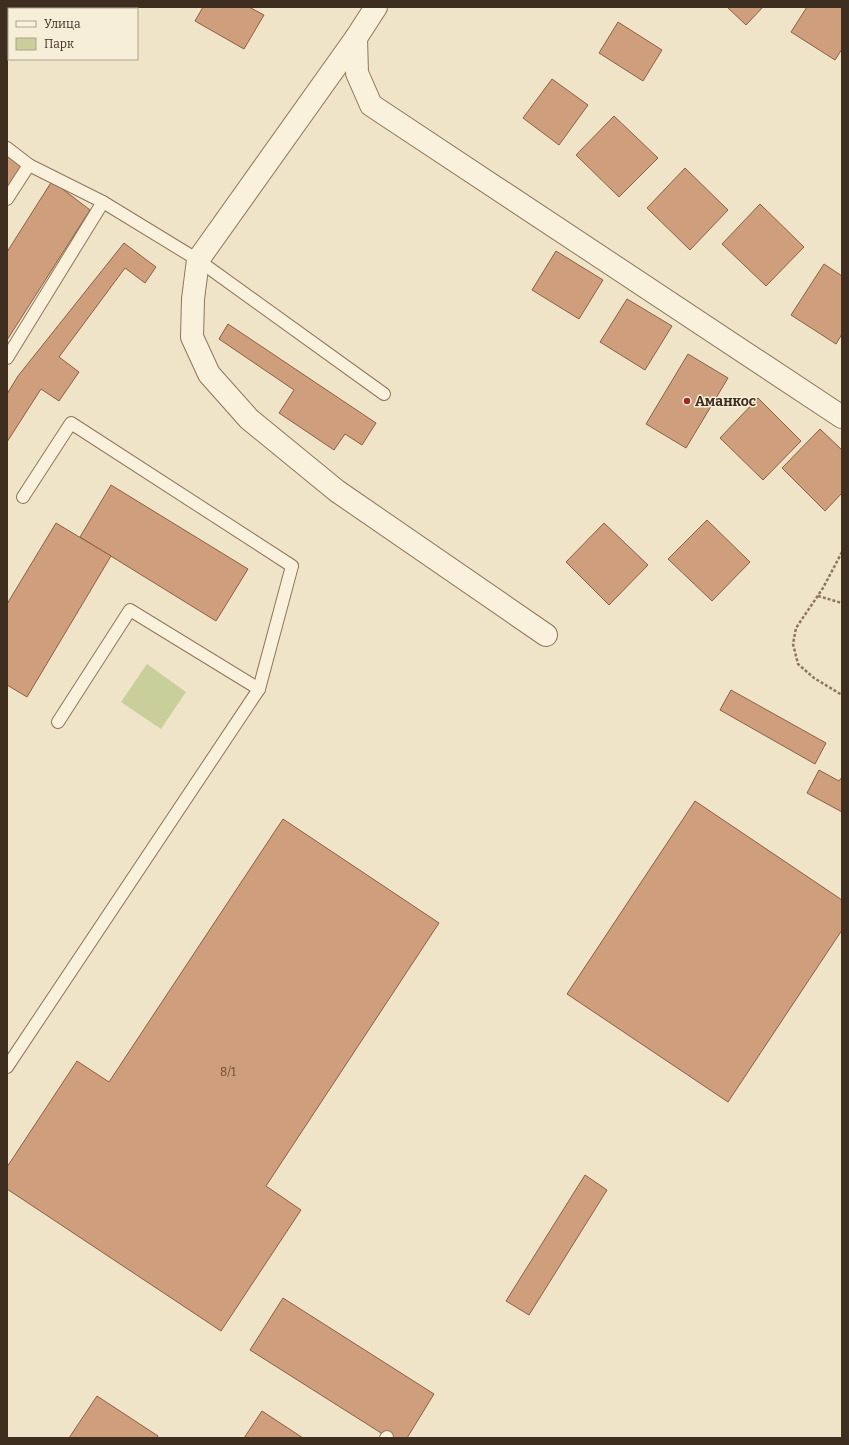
<svg xmlns="http://www.w3.org/2000/svg" width="849" height="1445" font-family="Bitter,serif">
<style>
.green{fill:#c9cf9b}
.building{fill:#cf9f7d;stroke:#8d5f41}
.lines{fill:none;stroke-linecap:round;stroke-linejoin:round}
.service-casing{stroke:#8d765c;stroke-width:14}
.minor-casing{stroke:#8d765c;stroke-width:24}
.path{stroke:#8d765c;stroke-width:2.5;stroke-dasharray:3 2;stroke-linecap:butt}
.service{stroke:#faf1dc;stroke-width:12}
.minor{stroke:#faf1dc;stroke-width:22}
.poi-dot{fill:#9e2a2b;stroke:#f7eed8;stroke-width:1.5}
.labels{text-anchor:middle;dominant-baseline:central;stroke-width:3;stroke-linejoin:round;paint-order:stroke}
.number-label{font-size:12px;fill:#624a37}
.poi-label{font-size:14px;font-weight:bold;fill:#3d2e20;stroke:#f7eed8;text-anchor:start}
</style>
<rect width="100%" height="100%" fill="#f0e4c8"/>
<polygon class="green" points="147,664 186,692 161,729 121,702"/>
<g class="building">
<polygon points="203,7 249,7 264,15 244,49 195,21"/>
<polygon points="727,7 763,7 746,25"/>
<polygon points="807,7 842,7 842,49 835,60 791,32"/>
<polygon points="618,22 662,50 643,81 599,53"/>
<polygon points="552,79 588,105 559,145 523,118"/>
<polygon points="614,116 658,158 619,197 576,155"/>
<polygon points="7,154 23,164 7,189"/>
<polygon points="685,168 728,210 690,250 647,208"/>
<polygon points="52,181 90,210 7,340 7,252"/>
<polygon points="760,204 804,247 766,286 722,244"/>
<polygon points="124,243 156,267 145,283 125,268 59,357 79,372 59,401 41,389 7,442 7,394 18,376"/>
<polygon points="556,251 603,280 579,319 532,290"/>
<polygon points="824,264 842,276 842,334 836,344 791,315"/>
<polygon points="627,299 672,326 645,370 600,342"/>
<polygon points="228,324 376,423 362,445 345,434 334,450 279,413 294,390 219,339"/>
<polygon points="688,354 728,378 686,448 646,424"/>
<polygon points="758,398 801,441 763,480 720,438"/>
<polygon points="820,429 842,450 842,493 825,511 782,468"/>
<polygon points="111,485 248,569 216,621 80,537"/>
<polygon points="707,520 750,562 712,601 668,559"/>
<polygon points="56,523 111,556 27,697 7,685 7,604"/>
<polygon points="604,523 648,565 609,605 566,562"/>
<polygon points="731,690 826,743 815,764 720,710"/>
<polygon points="819,770 839,781 842,777 842,812 807,793"/>
<polygon points="695,801 842,900 842,930 728,1102 567,994"/>
<polygon points="283,819 439,923 266,1186 301,1210 221,1331 7,1189 7,1167 77,1061 109,1082"/>
<polygon points="585,1175 607,1190 529,1315 506,1301"/>
<polygon points="283,1298 434,1394 407,1438 389,1438 250,1350"/>
<polygon points="97,1396 158,1436 157,1438 69,1438"/>
<polygon points="262,1411 303,1438 244,1438"/>
</g>
<g class="lines">
<g class="service-casing">
<g id="service">
<polyline points="7,148 29,165 103,202"/>
<polyline points="7,199 29,165"/>
<polyline points="7,358 103,202 198,260 384,394"/>
<polyline points="58,722 130,610 259,689"/>
<polyline points="7,1067 259,689 292,566 71,423 23,497"/>
<polyline points="386,1438 387,1437"/>
</g>
</g>
<g class="minor-casing">
<g id="minor">
<polyline points="376,7 356,38 198,260 193,299 192,337 209,374 249,419 337,491 546,635"/>
<polyline points="356,38 357,73 371,105 842,417"/>
</g>
</g>
<g class="path">
<polyline points="842,552 823,588 796,628 793,644 798,664 814,678 842,695"/>
<polyline points="818,596 842,603"/>
</g>
<use href="#service" class="service"/>
<use href="#minor" class="minor"/>
</g>
<circle class="poi-dot" cx="687" cy="401" r="4"/>
<g class="labels">
<g class="number-label">
<text x="228" y="1072">8/1</text>
</g>
<g class="poi-label">
<text x="695" y="401">Аманкос</text>
</g>
</g>
<rect width="849" height="1445" fill="none" stroke="#3d2e20" stroke-width="16"/>
<rect x="8" y="8" width="130" height="52" fill="#f7eed8" stroke="#ada18e"/>
<rect x="16" y="21" width="20" height="6" fill="#faf1dc" stroke="#ada18e"/>
<text x="44" y="28" font-size="12" fill="#3d2e20">Улица</text>
<rect x="16" y="38" width="20" height="12" fill="#c9cf9b" stroke="#ada18e"/>
<text x="44" y="48" font-size="12" fill="#3d2e20">Парк</text>
</svg>
